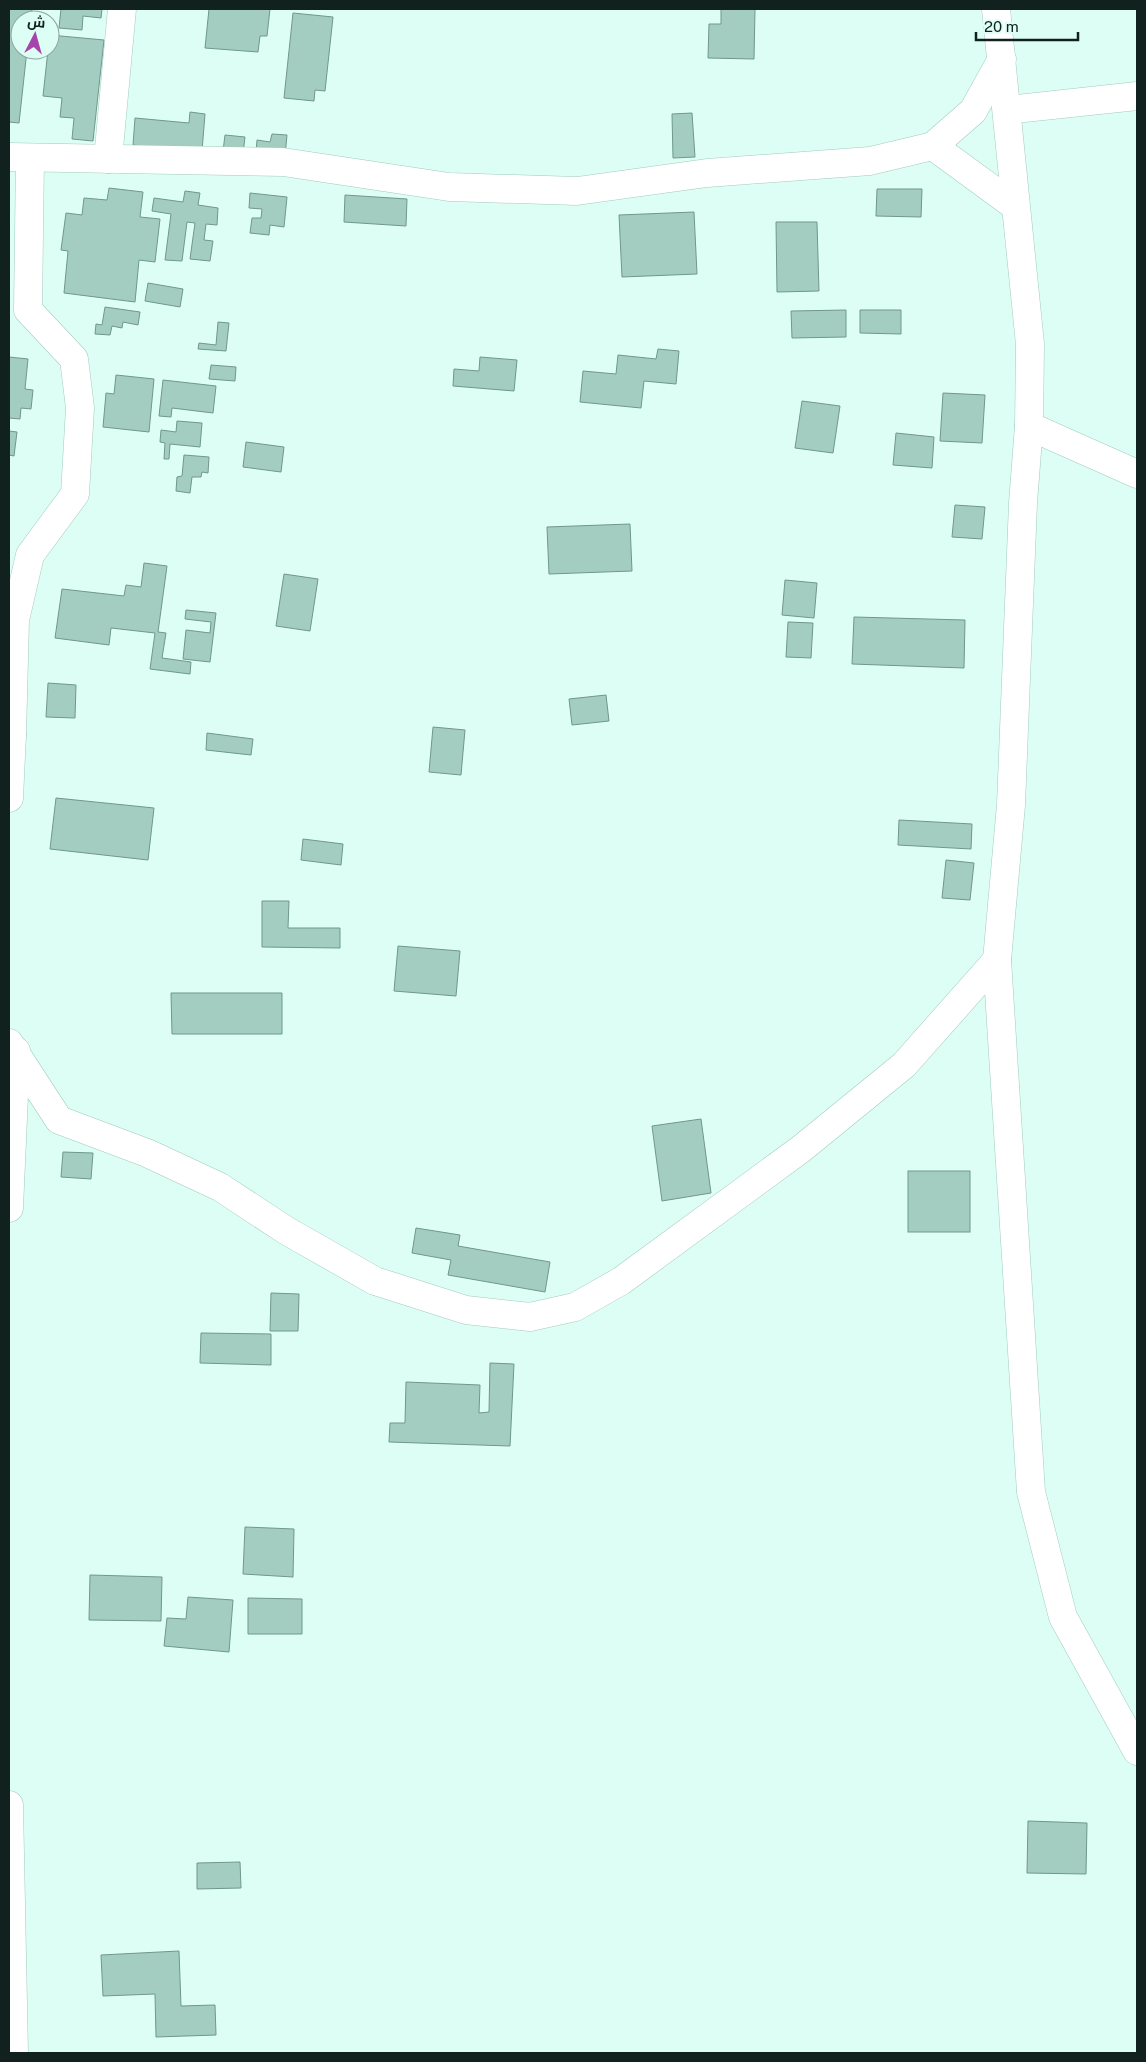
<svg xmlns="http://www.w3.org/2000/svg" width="1146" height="2062" font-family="'Public Sans',Cairo,sans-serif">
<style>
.building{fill:#a4cdc1;stroke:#70978c}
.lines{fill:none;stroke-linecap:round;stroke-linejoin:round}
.minor-casing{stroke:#a2cbbf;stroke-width:29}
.minor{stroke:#fff;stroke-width:28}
</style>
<rect width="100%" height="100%" fill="#ddfef4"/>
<g class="building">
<polygon points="9,9 32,9 31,20 20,20 20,50 27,50 19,123 9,122"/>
<polygon points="61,9 102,9 101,18 83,16 82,30 59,28"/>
<polygon points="209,9 270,9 267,36 260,36 258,52 205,48"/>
<polygon points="721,9 755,9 754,59 708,58 709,24 721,24"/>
<polygon points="293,13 333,17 325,91 315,90 314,101 284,98"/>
<polygon points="50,35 104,40 93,141 72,139 74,118 60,117 62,98 43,96 48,50 50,50"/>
<polygon points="190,112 205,114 202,151 133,145 135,118 189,123"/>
<polygon points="692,113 695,157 673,158 672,114"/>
<polygon points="272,134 287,135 285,156 256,152 257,140 270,142"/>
<polygon points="225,135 245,137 243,154 223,151"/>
<polygon points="109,188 143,192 140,217 160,219 155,262 139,260 135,302 64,293 68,251 61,250 66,213 82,215 84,198 107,200"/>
<polygon points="877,189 922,189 921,217 876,216"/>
<polygon points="185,191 200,193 198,205 218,208 217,225 206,224 204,240 213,241 210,261 190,259 195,223 187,222 182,261 165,260 171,214 152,211 154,198 183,202"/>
<polygon points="250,193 287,197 284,227 270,225 269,235 250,233 252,218 261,218 262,209 249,208"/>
<polygon points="345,195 407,199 406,226 344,222"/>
<polygon points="694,212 697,274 622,277 619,215"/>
<polygon points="776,222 817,222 819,291 777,292"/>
<polygon points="148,283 183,289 180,307 145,301"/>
<polygon points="105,307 140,312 138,325 123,322 122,328 112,326 110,335 95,334 96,324 102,325"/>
<polygon points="846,310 846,337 792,338 791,311"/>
<polygon points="860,310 901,310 901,334 860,333"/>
<polygon points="218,322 229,323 226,351 198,349 199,343 216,345"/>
<polygon points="658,349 679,351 676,384 644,381 641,408 580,402 583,371 616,374 618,355 656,359"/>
<polygon points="9,357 28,359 25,389 33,390 31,409 21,408 20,419 9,418"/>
<polygon points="480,357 517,360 514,391 453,386 454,369 479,371"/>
<polygon points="211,365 236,367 235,381 209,379"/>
<polygon points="116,375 154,379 149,432 103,427 106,393 114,394"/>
<polygon points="163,380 216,386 213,413 172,408 171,417 159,416"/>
<polygon points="943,393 985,395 982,443 940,441"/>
<polygon points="802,401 840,406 833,453 795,448"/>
<polygon points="177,421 202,423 200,447 170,444 169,459 164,459 165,443 160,442 161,430 176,432"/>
<polygon points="9,431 17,432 14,456 9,455"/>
<polygon points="896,433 934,437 932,468 893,465"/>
<polygon points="246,442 284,447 281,472 243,467"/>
<polygon points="184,455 209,457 208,473 202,472 201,477 192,477 190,493 176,491 177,477 182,476"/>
<polygon points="955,505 985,507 982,539 952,537"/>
<polygon points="630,524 632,571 549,574 547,527"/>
<polygon points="144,563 167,566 158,632 166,633 162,658 191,662 190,674 150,669 155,633 111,628 109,645 55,638 62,589 124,596 126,585 141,587"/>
<polygon points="284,574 318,579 310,631 276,626"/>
<polygon points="785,580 817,583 814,618 782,615"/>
<polygon points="186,610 216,613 210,662 183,659 186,630 210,633 211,622 185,619"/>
<polygon points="854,617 965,620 964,668 852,664"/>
<polygon points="788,622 813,623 811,658 786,657"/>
<polygon points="48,683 76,685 75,718 46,717"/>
<polygon points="606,695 609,721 572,725 569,699"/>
<polygon points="433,727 465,730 461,775 429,772"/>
<polygon points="207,733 253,739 251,755 206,750"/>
<polygon points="56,798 154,808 148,860 50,849"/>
<polygon points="899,820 972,824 971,849 898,845"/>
<polygon points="303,839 343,844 341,865 301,860"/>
<polygon points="946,860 974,863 970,900 942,898"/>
<polygon points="262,901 289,901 288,928 340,928 340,948 262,947"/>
<polygon points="398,946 460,951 456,996 394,991"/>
<polygon points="171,993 282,993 282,1034 172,1034"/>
<polygon points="701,1119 711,1193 662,1201 652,1126"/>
<polygon points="63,1152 93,1153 91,1179 61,1177"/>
<rect x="908" y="1171" width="62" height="61"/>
<polygon points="416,1228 460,1235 458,1246 550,1262 545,1292 448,1275 451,1260 412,1253"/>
<polygon points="271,1293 299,1294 298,1331 270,1331"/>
<polygon points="201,1333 271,1334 271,1365 200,1363"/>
<polygon points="490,1363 514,1364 510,1446 389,1442 390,1423 405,1423 406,1382 480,1385 479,1413 489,1412"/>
<polygon points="245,1527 294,1529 293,1577 243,1574"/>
<polygon points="90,1575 162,1577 161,1621 89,1620"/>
<polygon points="188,1597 233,1600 229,1652 164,1646 167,1618 186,1619"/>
<polygon points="248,1598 302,1599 302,1634 248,1634"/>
<polygon points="1028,1821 1087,1823 1086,1874 1027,1873"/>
<polygon points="240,1862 241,1888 197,1889 197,1863"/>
<polygon points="179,1951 181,2006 215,2005 216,2035 156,2037 155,1994 103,1996 101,1955"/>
</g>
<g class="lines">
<g class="minor-casing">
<g id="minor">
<polyline points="996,9 1030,344 1029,426 1023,503 1011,805 997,960 1031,1492 1063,1617 1137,1751"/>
<polyline points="1007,110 1137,96"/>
<polyline points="933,146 1015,206"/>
<polyline points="9,157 283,162 449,187 577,191 707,173 870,161 933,146 973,111 1002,59"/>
<polyline points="108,159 122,9"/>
<polyline points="1029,426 1137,474"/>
<polyline points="9,735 12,735 9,798"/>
<polyline points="12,735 15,620 30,555 75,494 80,408 74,359 28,310 30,158"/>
<polyline points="9,1043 59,1120 147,1153 220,1187 287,1231 375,1281 466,1310 530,1317 575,1307 621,1281 801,1149 904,1065 997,960"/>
<polyline points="9,1208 16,1051"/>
<polyline points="9,1805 14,2053"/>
</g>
</g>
<use href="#minor" class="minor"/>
</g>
<rect width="1146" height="2062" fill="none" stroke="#11211d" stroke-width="20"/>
<g transform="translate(35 35) rotate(6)"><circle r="24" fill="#ddfef4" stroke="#8ba69e"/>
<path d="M0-4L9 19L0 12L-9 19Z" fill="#a644ab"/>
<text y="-8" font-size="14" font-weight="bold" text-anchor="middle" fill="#11211d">ش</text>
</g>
<path d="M976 32v8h102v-8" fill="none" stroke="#11211d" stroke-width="2.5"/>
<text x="984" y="32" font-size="15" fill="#11211d" stroke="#ddfef4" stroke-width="4" paint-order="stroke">20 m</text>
</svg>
